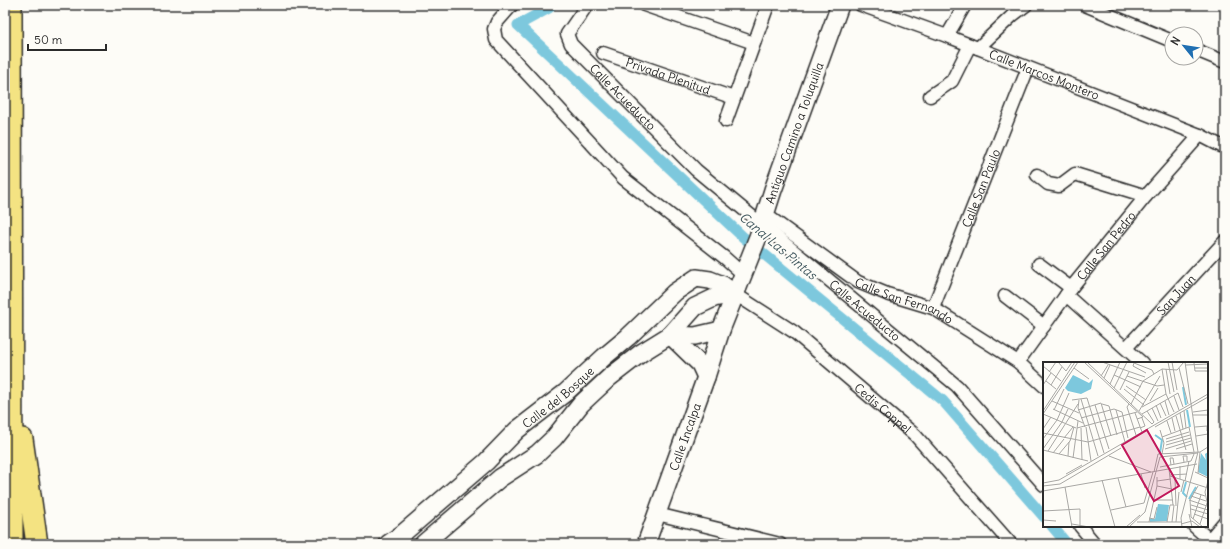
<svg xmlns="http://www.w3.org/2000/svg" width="1230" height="549" font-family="Delius,sans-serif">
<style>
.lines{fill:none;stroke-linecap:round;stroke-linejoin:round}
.canal{stroke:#7dc8dd;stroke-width:11}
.street-casing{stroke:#2b2b2b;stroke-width:15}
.secondary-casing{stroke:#2b2b2b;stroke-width:20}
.highway-casing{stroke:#2b2b2b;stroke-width:24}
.street{stroke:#fdfcf7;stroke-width:12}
.secondary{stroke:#fdfcf7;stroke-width:17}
.highway{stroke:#f4e382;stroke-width:21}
.labels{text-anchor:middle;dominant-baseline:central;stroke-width:4;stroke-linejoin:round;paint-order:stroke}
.street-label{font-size:12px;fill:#2b2b2b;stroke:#fdfcf7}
.water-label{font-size:13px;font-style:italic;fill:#445a60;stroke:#fdfcf7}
.inset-river{fill:none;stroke:#7dc8dd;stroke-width:2}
.inset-road{fill:none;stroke:#a9a8a5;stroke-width:1}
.view{fill:#c2185b;fill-opacity:0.15;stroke:#c2185b;stroke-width:2}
.inset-edge{fill:none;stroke:#2b2b2b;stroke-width:2}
</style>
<rect width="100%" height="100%" fill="#fdfcf7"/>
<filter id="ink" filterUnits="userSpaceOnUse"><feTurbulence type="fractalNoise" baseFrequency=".025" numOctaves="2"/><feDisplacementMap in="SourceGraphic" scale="8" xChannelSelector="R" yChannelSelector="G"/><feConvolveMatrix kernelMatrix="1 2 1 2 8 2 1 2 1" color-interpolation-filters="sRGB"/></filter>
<g filter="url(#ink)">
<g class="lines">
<g class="canal">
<polyline points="551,5 549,8 518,25 743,237 943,401 1044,517"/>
<polyline points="1052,526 1067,544"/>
</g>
<g class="street-casing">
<g id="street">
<polyline points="512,5 497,22 494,29 496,40 623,178 725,258 744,275"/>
<path id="s1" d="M 587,5 L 567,34 L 571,44 L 696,170 L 957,386 L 1044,485"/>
<polyline points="644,5 754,43"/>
<path id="s2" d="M 861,5 L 947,36 L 1200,135 L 1225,148"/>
<polyline points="1085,5 1172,41"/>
<polyline points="947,36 965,5"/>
<polyline points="978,48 1013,15 1026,5"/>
<polyline points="1196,50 1225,62"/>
<path id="s3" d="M 603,53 L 734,98"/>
<polyline points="930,96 952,81 970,45"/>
<polyline points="726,121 768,5"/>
<polyline points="1037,175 1048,184 1059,186 1075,174 1146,196"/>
<path id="s4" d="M 765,214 L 858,282 L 887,294 L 933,308 L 1018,362 L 1044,386"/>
<polyline points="1039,264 1071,288"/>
<path id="s5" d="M 735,294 L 794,332 L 915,435 L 1011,544"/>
<polyline points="1066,295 1142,363"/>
<polyline points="1005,296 1044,326"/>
<path id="s6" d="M 933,308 L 1028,68"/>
<path id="s7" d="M 1126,348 L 1225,241"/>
<path id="s8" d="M 1018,362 L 1071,288 L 1146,196 L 1200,135"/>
<polyline points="657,514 780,544"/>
<polyline points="1080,526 1095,544"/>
<polyline points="1194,526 1214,544"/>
<polyline points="1209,540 1225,521"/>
</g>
</g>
<g class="secondary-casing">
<g id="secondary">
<polyline points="670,335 695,307 714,298 735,294"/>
<polyline points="670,335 700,364 706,377"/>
<path id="s9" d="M 388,544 L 401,535 L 486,462 L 517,430 L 565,393 L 604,357 L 628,337 L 675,292 L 696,278 L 710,280 L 723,285 L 735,294"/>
<polyline points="423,544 500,478 537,454 554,438 581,404 610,377 641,353 670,335 695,336 721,330"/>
<path id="s10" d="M 646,544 L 706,377 L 721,330 L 758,237 L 773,190 L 840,5"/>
</g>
</g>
<g class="highway-casing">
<g id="highway">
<polyline points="11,5 12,544"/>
<polyline points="22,439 37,544"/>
</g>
</g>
<use href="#street" class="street"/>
<use href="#secondary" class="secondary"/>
<use href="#highway" class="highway"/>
</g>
</g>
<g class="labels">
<g class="street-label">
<text stroke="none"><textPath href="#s2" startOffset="196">Calle Marcos Montero</textPath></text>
<text stroke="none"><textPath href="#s3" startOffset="69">Privada Plenitud</textPath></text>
<text stroke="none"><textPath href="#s1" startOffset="120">Calle Acueducto</textPath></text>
<text stroke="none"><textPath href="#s10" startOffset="437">Antiguo Camino a Toluquilla</textPath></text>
<text stroke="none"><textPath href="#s6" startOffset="129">Calle San Paulo</textPath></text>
<text stroke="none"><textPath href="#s8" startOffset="146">Calle San Pedro</textPath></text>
<text stroke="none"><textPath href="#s7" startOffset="73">San Juan</textPath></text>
<text stroke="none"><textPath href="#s4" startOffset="165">Calle San Fernando</textPath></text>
<text stroke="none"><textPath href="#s1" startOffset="443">Calle Acueducto</textPath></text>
<text stroke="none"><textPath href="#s9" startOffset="225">Calle del Bosque</textPath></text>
<text stroke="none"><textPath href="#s5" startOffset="187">Cedis Coppel</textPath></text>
<text stroke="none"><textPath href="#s10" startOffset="114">Calle Incalpa</textPath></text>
</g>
<g class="water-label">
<text transform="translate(778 246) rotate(40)">Canal Las Pintas</text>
</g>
</g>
<g transform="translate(1043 362)">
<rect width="165" height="165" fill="#fdfcf7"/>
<path d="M 30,13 L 46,21 L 50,17 L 48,27 L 38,32 L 25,29 L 22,26 ZM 165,90 L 165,115 L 155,110 L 158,91 L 163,98 L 162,92 ZM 115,142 L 126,143 L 124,159 L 107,160 L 107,157 L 112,157 Z" fill="#7dc8dd"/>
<path class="inset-river" d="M 140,25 L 143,43M 144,48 L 147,65M 112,73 L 119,78 L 117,91M 143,120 L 140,131 L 144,135M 146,137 L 153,125"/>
<path class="inset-road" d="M 15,0 L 23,9 L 29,0M 41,0 L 100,55 L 94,57M 44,0 L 109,62 L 111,60M 59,0 L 102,15M 125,0 L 131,30M 129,0 L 134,28M 151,1 L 152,9 L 165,9M 143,3 L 165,2M 0,4 L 18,19M 90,4 L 91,1 L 109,8 L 111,12M 90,4 L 103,11M 31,6 L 46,17M 136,6 L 145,42M 152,6 L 165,6M 119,7 L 123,32 L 131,50M 123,7 L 127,32M 6,10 L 13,0M 71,13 L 98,25M 58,14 L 65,3M 84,14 L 114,24 L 121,23M 61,16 L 67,3M 3,19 L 13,27M 67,22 L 77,0M 0,23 L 8,11M 8,23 L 19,5M 83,24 L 103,38M 71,26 L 84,0M 81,27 L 101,43M 77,28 L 86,10M 131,34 L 136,48M 38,37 L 55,94M 29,38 L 44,36 L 61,91M 36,38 L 35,46 L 42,65M 9,39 L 36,51M 107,39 L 115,26M 122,39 L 126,53M 117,41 L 123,54M 59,42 L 66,44 L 74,73M 86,42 L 84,45 L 93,73M 88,42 L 100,19 L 119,7 L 134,8 L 141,0M 52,43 L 66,87M 113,43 L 118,56M 99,45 L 123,32M 109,46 L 115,59M 10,47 L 40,61M 11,48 L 21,27M 35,48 L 58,41 L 68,74M 73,48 L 82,80M 0,49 L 32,0M 96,49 L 117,14M 104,49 L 111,60M 141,49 L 143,66M 150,50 L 165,48M 92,51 L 99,70M 137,51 L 140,67M 0,52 L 35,0M 0,52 L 33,66M 99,52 L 135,31 L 140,45M 150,53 L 165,53M 133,54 L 143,88M 38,56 L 71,47 L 79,50 L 85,76M 129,56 L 132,69M 124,59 L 128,71M 43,65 L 48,99M 112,65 L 165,35M 152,65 L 164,64 L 164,69M 34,66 L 94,50M 38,66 L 39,98M 97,66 L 102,64 L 99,56M 0,67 L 8,55M 117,68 L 121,81 L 119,92M 0,71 L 45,80 L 97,65M 153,74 L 165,72M 119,75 L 146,65 L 151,90M 21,76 L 30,65M 0,77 L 14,58 L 26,31M 123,77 L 146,70M 123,80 L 147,73M 123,83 L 148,76M 0,87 L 19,60 L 25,47M 122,87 L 148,79M 133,87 L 149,82M 0,88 L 45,99M 5,89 L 35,42M 10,91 L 21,77M 16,92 L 27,79 L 31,65M 25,94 L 26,80M 66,94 L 108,110M 30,96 L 35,59M 141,100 L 140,94 L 144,94 L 144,99M 128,103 L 127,96 L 130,96 L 131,102M 137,104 L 137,117M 117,105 L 148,99 L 151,92M 126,107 L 130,143M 111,110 L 115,92 L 157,90 L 165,85M 152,110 L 165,116M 155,111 L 157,90M 23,112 L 39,103M 98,112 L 102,126M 127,113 L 144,112M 127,114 L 165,126M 75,116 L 83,145M 132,116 L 133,144M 59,118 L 72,165M 114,119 L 128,117M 142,119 L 146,99M 165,119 L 162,130 L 165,145M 0,121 L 16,118 L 165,32M 0,124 L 17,122 L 78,86M 114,124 L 129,127M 155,124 L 147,138 L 148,155 L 160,165M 22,125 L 29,165M 0,129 L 154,102M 138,130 L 141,118M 150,130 L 162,134M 148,134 L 163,139M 111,138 L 130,138M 146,138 L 164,144M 148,143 L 165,148M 148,147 L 165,152M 68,148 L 101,141 L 110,110M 0,149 L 37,147 L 37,164M 146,152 L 149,165M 151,152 L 165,157M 106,156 L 111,157 L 114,145M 150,157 L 158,133M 0,158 L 13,159M 94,160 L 138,160M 106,160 L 114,124 L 114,115M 124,160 L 127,143 L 131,143M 129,160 L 131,143M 133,160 L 136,130M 29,162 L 46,165M 138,162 L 149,159 L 157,165M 157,162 L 164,141M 83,165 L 97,153M 86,165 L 102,150 L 117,95 L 155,91M 139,165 L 138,156 L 155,90 L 142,0"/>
<path class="view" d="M 104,68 L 136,124 L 111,139 L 79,83 Z"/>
<rect width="165" height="165" class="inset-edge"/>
</g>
<rect width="1230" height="549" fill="none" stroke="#fdfcf7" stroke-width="20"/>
<rect x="10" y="10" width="1210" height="529" fill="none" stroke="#2b2b2b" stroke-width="1.5" filter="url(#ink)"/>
<g transform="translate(1184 46) rotate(300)"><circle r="19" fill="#fdfcf7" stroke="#a9a8a5"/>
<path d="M0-3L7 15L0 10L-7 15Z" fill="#1f6fb2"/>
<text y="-6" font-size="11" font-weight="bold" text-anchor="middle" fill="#2b2b2b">N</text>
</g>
<path d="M28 44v6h78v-6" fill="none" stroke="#2b2b2b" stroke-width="2"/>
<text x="34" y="44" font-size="12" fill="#2b2b2b" stroke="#fdfcf7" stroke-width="3" paint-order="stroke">50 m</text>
</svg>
